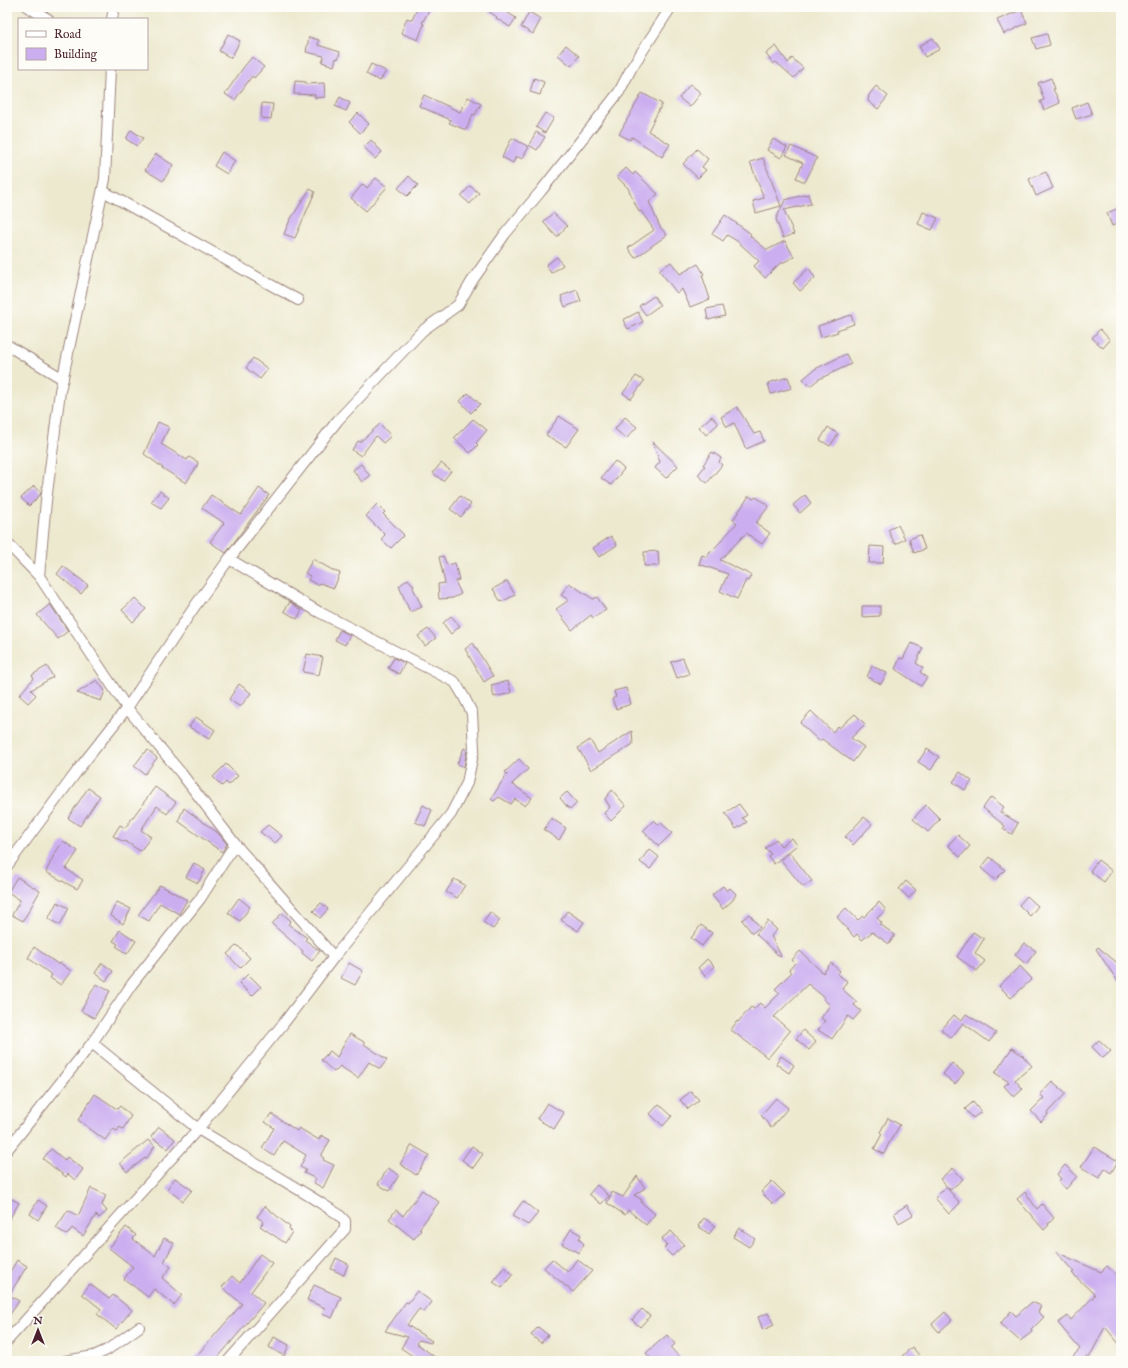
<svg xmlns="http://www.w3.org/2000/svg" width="1128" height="1368" font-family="'IM FELL English',serif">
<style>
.building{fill:#cbaef0}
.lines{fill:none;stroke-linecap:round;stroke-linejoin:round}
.street-casing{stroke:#9c847d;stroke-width:12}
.street{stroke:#fff;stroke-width:10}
</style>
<rect width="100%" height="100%" fill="#fdfcf7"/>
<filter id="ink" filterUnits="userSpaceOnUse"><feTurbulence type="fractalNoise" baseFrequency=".025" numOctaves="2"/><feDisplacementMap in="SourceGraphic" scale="8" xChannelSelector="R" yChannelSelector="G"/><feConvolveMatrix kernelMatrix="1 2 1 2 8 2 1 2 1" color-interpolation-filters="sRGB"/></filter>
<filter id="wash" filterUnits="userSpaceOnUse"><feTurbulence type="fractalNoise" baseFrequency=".012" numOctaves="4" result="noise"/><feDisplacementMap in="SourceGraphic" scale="16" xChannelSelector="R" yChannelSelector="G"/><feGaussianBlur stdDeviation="0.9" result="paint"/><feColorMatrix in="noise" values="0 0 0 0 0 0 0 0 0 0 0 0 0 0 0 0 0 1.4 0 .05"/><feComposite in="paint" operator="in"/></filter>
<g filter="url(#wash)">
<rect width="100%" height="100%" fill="#ede9cf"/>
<g id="blocks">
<g class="building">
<polygon points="418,7 431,7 422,23 424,24 418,40 401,33 407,18 412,20"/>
<polygon points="482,7 499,7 516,18 510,27 496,18 497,17"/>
<polygon points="1021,10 1027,23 1004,34 997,20"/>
<polygon points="529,12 541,19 533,34 521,27"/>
<polygon points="228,34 240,41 231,58 219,51"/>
<polygon points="1047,34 1050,45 1036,49 1032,38"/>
<polygon points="309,37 319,40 318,45 340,52 338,59 336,58 334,66 322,62 324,56 306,52"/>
<polygon points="933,38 940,49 925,57 919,46"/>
<polygon points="566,45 579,56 571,66 558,55"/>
<polygon points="776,46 788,63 792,58 803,68 794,78 776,62 773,64 766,54"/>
<polygon points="252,57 264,67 254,78 252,76 235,100 225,94 243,68"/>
<polygon points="371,64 386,71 380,81 366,74"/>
<polygon points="534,78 544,82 540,95 530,92"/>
<polygon points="1051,78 1055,89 1053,89 1060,103 1044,110 1040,101 1044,100 1038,83"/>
<polygon points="295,81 306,82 306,84 324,83 325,97 315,98 315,95 294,94"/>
<polygon points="690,84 701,93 690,107 679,98"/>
<polygon points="876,86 888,96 878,109 868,101 869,95"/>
<polygon points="642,93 662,104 648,131 670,144 662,157 632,137 630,140 619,134"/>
<polygon points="424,95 460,112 468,97 481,104 475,115 473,114 466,130 449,123 451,120 419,106"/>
<polygon points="340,97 350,103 346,111 335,106"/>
<polygon points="1087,102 1092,114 1076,119 1072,108"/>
<polygon points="262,103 273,104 271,119 261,118"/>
<polygon points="358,113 369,124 360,133 349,122"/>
<polygon points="545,113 554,118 545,133 536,127"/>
<polygon points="131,130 143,138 137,146 126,139"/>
<polygon points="536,132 545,137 537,150 529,145"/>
<polygon points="512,138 529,147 522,159 516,156 513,163 502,157"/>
<polygon points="773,139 787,147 781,158 767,150"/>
<polygon points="371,140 382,152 375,159 364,147"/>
<polygon points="791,146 817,158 805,182 796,178 803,163 786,155"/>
<polygon points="697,149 708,159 702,167 706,170 698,178 683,164"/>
<polygon points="222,152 235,161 227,174 214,166"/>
<polygon points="156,154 173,165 163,181 145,170"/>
<polygon points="763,158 781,206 756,213 753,201 764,198 750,162"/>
<polygon points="626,168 633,175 635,172 658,194 649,202 660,227 667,235 635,258 628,248 654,230 641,211 639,212 628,188 617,177"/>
<polygon points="1046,172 1053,188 1036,196 1029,179"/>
<polygon points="409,176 418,185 407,196 398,188"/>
<polygon points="376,178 387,187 366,211 351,198 363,184 367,188"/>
<polygon points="470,186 479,193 470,204 461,196"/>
<polygon points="310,189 315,192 295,238 284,234 290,220"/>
<polygon points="808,194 811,204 784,210 794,234 783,238 776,219 785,200"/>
<polygon points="1119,208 1121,215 1121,222 1112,226 1107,213"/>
<polygon points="923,212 938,218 932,230 918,224"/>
<polygon points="553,213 567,226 557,237 543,222"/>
<polygon points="725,215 751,234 750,236 767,250 785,241 794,257 778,265 765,278 754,266 759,261 737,241 727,235 723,241 712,234"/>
<polygon points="557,257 563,265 551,273 546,265"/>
<polygon points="671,262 680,274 698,264 704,274 702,275 710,299 690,307 682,289 677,293 659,270"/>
<polygon points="809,268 815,278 800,291 793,283"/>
<polygon points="577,290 581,301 565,307 561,296"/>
<polygon points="654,296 660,305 646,315 639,306"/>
<polygon points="722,306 725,316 708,320 706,309"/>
<polygon points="638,312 643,322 628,329 623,320"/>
<polygon points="851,315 854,324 837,330 838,332 821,337 818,326"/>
<polygon points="1100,329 1110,340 1103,348 1092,338"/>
<polygon points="846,354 851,364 819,379 810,386 803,379 815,369"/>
<polygon points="253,358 268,369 260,379 246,368"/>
<polygon points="636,376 644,381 631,399 623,393"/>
<polygon points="788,377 792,388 771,394 768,383"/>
<polygon points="468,393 480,404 471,413 460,401"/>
<polygon points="737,407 754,434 760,432 764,441 746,449 734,423 727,427 721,417"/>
<polygon points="559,416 579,429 566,447 546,435"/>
<polygon points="712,416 718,424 706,435 699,427"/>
<polygon points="625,417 637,427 626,439 615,429"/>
<polygon points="473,419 487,430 476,443 478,445 470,453 454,438"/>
<polygon points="158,422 169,427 161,444 187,460 189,457 198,462 197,466 186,483 162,468 162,467 144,454"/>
<polygon points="380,424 391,436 383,443 376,436 361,456 352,450 358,441 360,442"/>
<polygon points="828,427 838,434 830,446 820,440"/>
<polygon points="652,441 678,466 666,478 655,468 660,462"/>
<polygon points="712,452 721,458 719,462 722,465 707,483 698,475 705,466 703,465"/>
<polygon points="615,461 624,469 611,485 601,478"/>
<polygon points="441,463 451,471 443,481 433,473"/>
<polygon points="361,464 370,476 362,482 353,470"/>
<polygon points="34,486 41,492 40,495 29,506 21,498"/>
<polygon points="259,488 269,495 226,553 210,542 224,523 202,508 211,495 241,515"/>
<polygon points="160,491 169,498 161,508 151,502"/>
<polygon points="805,495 811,503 800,513 793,505"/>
<polygon points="460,496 471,504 461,517 450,509"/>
<polygon points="749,496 753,499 756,497 769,506 756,523 770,533 762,544 746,533 720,560 751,575 748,581 746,580 737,599 720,591 728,574 699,564 702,555 707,557 710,551 712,551 737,523 733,520"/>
<polygon points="377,504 385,512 383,514 404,535 391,548 381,539 385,535 366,516"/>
<polygon points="898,525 905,539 895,544 888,530"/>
<polygon points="920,535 925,549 914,553 909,539"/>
<polygon points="611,536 617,545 599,557 593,548"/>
<polygon points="870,546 884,547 883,563 869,563"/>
<polygon points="658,551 659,566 644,566 644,552"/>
<polygon points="443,556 447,565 455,563 459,580 455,581 461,594 453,598 439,599 438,584 445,583 439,557"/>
<polygon points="313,559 334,571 340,573 334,588 320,583 318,585 308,580 310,576 305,573"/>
<polygon points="63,566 88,585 81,594 57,574"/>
<polygon points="408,579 414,586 413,588 422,607 410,612 399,586"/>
<polygon points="507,581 515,595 501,602 493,589"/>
<polygon points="569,583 593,599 597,597 606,610 593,618 591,615 572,630 556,609 569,600 561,595"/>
<polygon points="135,598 146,609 133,622 122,610"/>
<polygon points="290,602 302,610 297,619 284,611"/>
<polygon points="50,604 68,631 58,639 37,615"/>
<polygon points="862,606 880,606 880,616 862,617"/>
<polygon points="451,616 460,626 451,634 443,623"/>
<polygon points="428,629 436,638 425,646 418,636"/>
<polygon points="340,630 350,635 345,645 335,640"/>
<polygon points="473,643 493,676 484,682 465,649"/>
<polygon points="911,643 923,648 916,663 923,668 920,672 927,677 921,686 895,669 900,658 903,659"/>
<polygon points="307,654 323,657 319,675 303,672"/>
<polygon points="394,658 405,663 399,674 388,668"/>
<polygon points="683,658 689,674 677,678 671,662"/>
<polygon points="47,666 53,677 31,690 36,695 28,703 19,695 34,678 32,675"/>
<polygon points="872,666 887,673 881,684 867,677"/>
<polygon points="97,680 105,691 101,701 77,693"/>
<polygon points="508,681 511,693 494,697 491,685"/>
<polygon points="239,684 251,693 240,707 229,699"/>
<polygon points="626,688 631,704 616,709 612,699 616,697 614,691"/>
<polygon points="811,711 833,732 837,726 839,728 855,714 865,724 851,738 864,747 853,762 822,739 819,741 800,723"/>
<polygon points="196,717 215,730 209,739 189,727"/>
<polygon points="632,731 633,744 591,770 578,748 590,740 598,753"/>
<polygon points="464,748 467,750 464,767 457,764"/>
<polygon points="927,749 939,757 931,770 918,762"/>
<polygon points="148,750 157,758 145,774 134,766 144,753 145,753"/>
<polygon points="519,759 528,769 512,784 532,798 525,806 515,799 511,804 499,797 494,801 491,799 507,774 505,772"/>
<polygon points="226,764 238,776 229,785 226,782 222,786 213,777"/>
<polygon points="960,772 972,781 965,790 953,782"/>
<polygon points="155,787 176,802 167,814 157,806 141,830 151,837 140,851 125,841 124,842 113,836 120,825 125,828"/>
<polygon points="88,788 100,796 80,826 68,818"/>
<polygon points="612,790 626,806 611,821 604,813 610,807 605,799"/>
<polygon points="567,792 577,803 572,808 568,808 560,798"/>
<polygon points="991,797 1004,807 1000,812 1018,823 1012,834 1003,829 1005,826 983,808"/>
<polygon points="739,804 747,815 742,818 747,822 736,829 725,813"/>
<polygon points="423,805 432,810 425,826 415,822"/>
<polygon points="926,805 940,819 928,832 913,819"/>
<polygon points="184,808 218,833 227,844 222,852 178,821"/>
<polygon points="864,817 872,824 853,845 845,837"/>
<polygon points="551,818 566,828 559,840 544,830"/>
<polygon points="654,820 659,825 661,823 672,833 659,846 643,831"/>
<polygon points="268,825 282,836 275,843 260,832"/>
<polygon points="958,835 970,846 960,857 948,845"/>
<polygon points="792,838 797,845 774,864 768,856 771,854 765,848 776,839 781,846"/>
<polygon points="63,841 78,851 66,869 83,880 77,889 46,872 54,855"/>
<polygon points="649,849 659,857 650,869 640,862"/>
<polygon points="790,853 812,881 803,887 781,860"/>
<polygon points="990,857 1005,870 995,880 981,868"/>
<polygon points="1098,860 1112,871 1104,882 1090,871"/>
<polygon points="194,863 205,870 198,883 186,877"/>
<polygon points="17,877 40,891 23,921 12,915 20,900 8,892"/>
<polygon points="454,879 465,885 457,898 446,892"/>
<polygon points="906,881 916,890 909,898 899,889"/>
<polygon points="160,885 187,900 179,914 160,903 149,921 138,915"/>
<polygon points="723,886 727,891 730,888 736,894 733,900 723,909 712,895"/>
<polygon points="1027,896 1038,906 1030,916 1019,905"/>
<polygon points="239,898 250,907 240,921 228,913"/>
<polygon points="57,902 69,908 60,925 48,919"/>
<polygon points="117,902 131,909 123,924 110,915"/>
<polygon points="879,902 886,910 877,918 882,923 880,924 895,935 889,944 872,932 862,940 857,934 854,937 837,917 846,908 858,920 863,916 864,917"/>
<polygon points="321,903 328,909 320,918 313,911"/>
<polygon points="567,911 584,922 578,931 561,920"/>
<polygon points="490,912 500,920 493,929 483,922"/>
<polygon points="282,913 291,921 288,924 307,938 305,940 320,951 312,961 302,953 303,951 272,924"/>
<polygon points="749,914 760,927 752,933 742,920"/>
<polygon points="768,921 777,930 771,936 781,956 780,957 756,934"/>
<polygon points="701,925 712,933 702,946 691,938"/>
<polygon points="120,930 136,941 127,954 116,946 118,944 113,941"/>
<polygon points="973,932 984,939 975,953 985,961 977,971 957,957"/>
<polygon points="1024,943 1036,951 1026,964 1015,955"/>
<polygon points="237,945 250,958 240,968 227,954"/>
<polygon points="34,947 59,965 60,963 71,971 61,985 50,978 52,975 28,958"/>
<polygon points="1098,947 1121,966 1121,986 1096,949"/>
<polygon points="800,951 823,973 831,963 840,971 837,974 847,981 842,989 857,1002 854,1005 861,1011 853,1020 848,1016 832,1039 818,1030 825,1021 821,1018 830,1005 823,999 825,998 808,984 774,1017 790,1031 768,1058 731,1030 737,1021 738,1022 751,1007 754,1009 760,1003 765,1008 780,993 775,989 791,973 789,970 795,963 792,960"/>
<polygon points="707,959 714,966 705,976 698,968"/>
<polygon points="102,963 113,971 106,981 95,973"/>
<polygon points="349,963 363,971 355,985 341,978"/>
<polygon points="1020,966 1032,979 1011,998 999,986"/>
<polygon points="248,974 261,987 252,996 239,983"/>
<polygon points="96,984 110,991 94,1018 81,1011"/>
<polygon points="966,1014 996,1033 989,1042 963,1023 951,1038 941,1030 954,1015 961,1021"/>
<polygon points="803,1030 816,1042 809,1050 796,1039"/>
<polygon points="350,1034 364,1042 364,1044 387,1060 380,1069 369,1062 358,1078 340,1066 334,1072 321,1060 330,1051 337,1057"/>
<polygon points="1099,1040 1111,1051 1103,1058 1092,1047"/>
<polygon points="1012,1048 1022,1055 1032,1066 1015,1080 1023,1089 1014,1097 1004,1086 1009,1082 995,1073"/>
<polygon points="781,1056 794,1065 789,1073 776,1064"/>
<polygon points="952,1063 964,1073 955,1084 943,1074"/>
<polygon points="1052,1081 1066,1093 1047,1113 1048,1115 1041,1122 1031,1111 1044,1098 1040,1094"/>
<polygon points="691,1091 699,1100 688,1109 680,1100"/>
<polygon points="95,1094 117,1109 120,1106 131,1116 123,1129 120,1127 117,1131 113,1129 105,1140 78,1120"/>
<polygon points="776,1098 788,1108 771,1128 761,1115"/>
<polygon points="973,1102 981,1112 973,1118 965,1109"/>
<polygon points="547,1103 564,1113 554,1129 537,1119"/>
<polygon points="659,1104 672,1116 663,1126 650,1114"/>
<polygon points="272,1114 297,1131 299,1128 319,1140 321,1135 330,1140 321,1156 324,1158 323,1160 334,1165 323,1188 314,1183 316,1179 304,1173 306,1170 300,1167 306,1155 283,1141 274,1156 262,1148 274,1128 265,1122"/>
<polygon points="888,1118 900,1125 890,1141 884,1154 874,1149 882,1134 880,1132"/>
<polygon points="159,1127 175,1139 168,1149 151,1137"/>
<polygon points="148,1140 155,1146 146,1159 145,1158 127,1172 120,1163"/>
<polygon points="412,1145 429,1155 416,1175 400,1164"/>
<polygon points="472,1146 483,1154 473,1168 462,1160"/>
<polygon points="1094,1147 1118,1161 1111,1173 1105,1169 1099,1178 1081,1167"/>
<polygon points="51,1149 65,1160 67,1157 83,1169 75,1180 68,1174 66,1177 43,1159"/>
<polygon points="1065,1165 1077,1176 1066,1189 1058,1182 1061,1179 1057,1174"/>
<polygon points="388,1168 399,1175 389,1191 378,1184"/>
<polygon points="953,1168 963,1179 950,1190 940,1179"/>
<polygon points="637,1176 645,1188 634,1195 642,1200 641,1202 655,1214 646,1225 628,1210 625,1215 607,1203 612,1192 623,1197"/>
<polygon points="175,1178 192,1190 183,1201 167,1189"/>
<polygon points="772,1181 785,1194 773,1204 761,1192"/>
<polygon points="597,1185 609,1196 601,1204 589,1194"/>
<polygon points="946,1187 960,1203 949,1214 935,1198"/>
<polygon points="91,1188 106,1195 102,1205 107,1211 99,1218 96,1215 83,1236 72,1228 67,1235 56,1228 68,1210 78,1216"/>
<polygon points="422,1190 439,1202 419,1229 421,1230 414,1239 389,1219 396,1210 403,1216"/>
<polygon points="1025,1192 1037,1209 1042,1204 1054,1218 1048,1224 1049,1225 1044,1230 1017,1199"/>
<polygon points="7,1196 19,1203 7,1223"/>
<polygon points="38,1200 47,1206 38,1220 30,1214"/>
<polygon points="523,1201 538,1213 528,1225 512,1216"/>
<polygon points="907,1205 913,1215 899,1223 894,1213"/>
<polygon points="265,1206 290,1227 289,1229 292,1232 285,1243 260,1226 264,1222 257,1217"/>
<polygon points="704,1218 715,1226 709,1234 698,1226"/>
<polygon points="126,1227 136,1235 133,1239 155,1256 164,1238 174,1243 164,1262 171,1267 162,1278 182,1295 174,1305 154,1289 148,1297 124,1279 133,1267 109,1248"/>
<polygon points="739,1228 755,1239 749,1247 733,1237"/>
<polygon points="571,1229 581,1235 579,1239 584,1244 579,1253 562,1244"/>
<polygon points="671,1231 684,1245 672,1256 664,1248 667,1246 661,1239"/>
<polygon points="1056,1252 1101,1272 1107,1266 1121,1279 1121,1346 1105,1327 1089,1358 1087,1356 1083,1361 1068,1361 1080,1349 1058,1323 1068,1316 1071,1320 1095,1295 1072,1273 1074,1272"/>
<polygon points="260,1254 272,1263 251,1292 264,1303 215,1361 192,1361 242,1304 222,1287 232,1276 240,1283"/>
<polygon points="336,1258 348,1264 344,1275 331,1269"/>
<polygon points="552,1259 568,1272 577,1259 592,1271 573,1292 544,1268"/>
<polygon points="17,1260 27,1266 9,1295 19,1301 7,1319 7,1277"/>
<polygon points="504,1267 513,1274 502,1288 493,1282"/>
<polygon points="90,1284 109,1299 113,1295 132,1310 116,1329 97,1314 101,1309 82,1294"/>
<polygon points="314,1285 341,1297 332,1318 322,1314 325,1308 307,1300"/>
<polygon points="417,1291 432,1302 424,1312 419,1309 407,1325 432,1341 431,1343 419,1340 416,1343 440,1361 420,1361 401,1348 408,1337 385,1331 406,1302 408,1303"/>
<polygon points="1032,1302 1041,1306 1038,1312 1044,1317 1031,1330 1032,1332 1020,1341 1000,1324 1011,1311 1016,1316"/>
<polygon points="642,1309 650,1316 640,1327 632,1320"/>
<polygon points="945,1312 952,1320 939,1332 932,1324"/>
<polygon points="768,1313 774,1325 763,1330 758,1317"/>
<polygon points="538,1327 548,1335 541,1343 531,1335"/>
<polygon points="667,1335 675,1344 671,1348 683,1361 653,1361 646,1353"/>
<polygon points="274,1337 289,1345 284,1356 269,1347"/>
<polygon points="912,1347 919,1355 913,1361 907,1361 902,1356"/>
</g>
</g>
</g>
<g filter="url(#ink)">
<use href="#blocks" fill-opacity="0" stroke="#9c847d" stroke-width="1"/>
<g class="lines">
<g class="street-casing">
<g id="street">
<polyline points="28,7 48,19"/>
<polyline points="112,19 114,7"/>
<polyline points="110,69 105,179 60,391 46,501 39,576 127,708 181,773 235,844 200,899 132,984 92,1043 198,1129 311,1197 338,1214 345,1221 345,1229 228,1361"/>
<polyline points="103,191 298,300"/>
<polyline points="7,345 63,379"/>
<polyline points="7,543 39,576"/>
<polyline points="235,844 334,957"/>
<polyline points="7,866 81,766 127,708 195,606 229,559 338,420 422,331 458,305 472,281 505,234 541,191 619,92 632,67 671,7"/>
<polyline points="7,1150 92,1043"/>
<polyline points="7,1341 198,1129 283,1024 334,957 451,814 467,783 474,749 472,713 464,697 455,682 319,612 229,559"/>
<polyline points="65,1361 94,1356 107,1350 139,1327"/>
</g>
</g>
<use href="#street" class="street"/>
</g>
</g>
<rect width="1128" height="1368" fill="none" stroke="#fdfcf7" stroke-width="24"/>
<rect x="18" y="18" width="130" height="52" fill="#fdfcf7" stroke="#b5a4a5"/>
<rect x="26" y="31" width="20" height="6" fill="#ffffff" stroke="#b5a4a5"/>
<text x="54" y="38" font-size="12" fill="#4a1f2b">Road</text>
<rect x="26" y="48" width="20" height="12" fill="#cbaef0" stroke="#b5a4a5"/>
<text x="54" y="58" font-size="12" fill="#4a1f2b">Building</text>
<g transform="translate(38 1330)" stroke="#fdfcf7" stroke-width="3" paint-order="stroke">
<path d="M0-3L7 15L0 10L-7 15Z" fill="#4a1f2b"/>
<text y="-6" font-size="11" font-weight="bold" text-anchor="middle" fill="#4a1f2b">N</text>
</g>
</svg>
